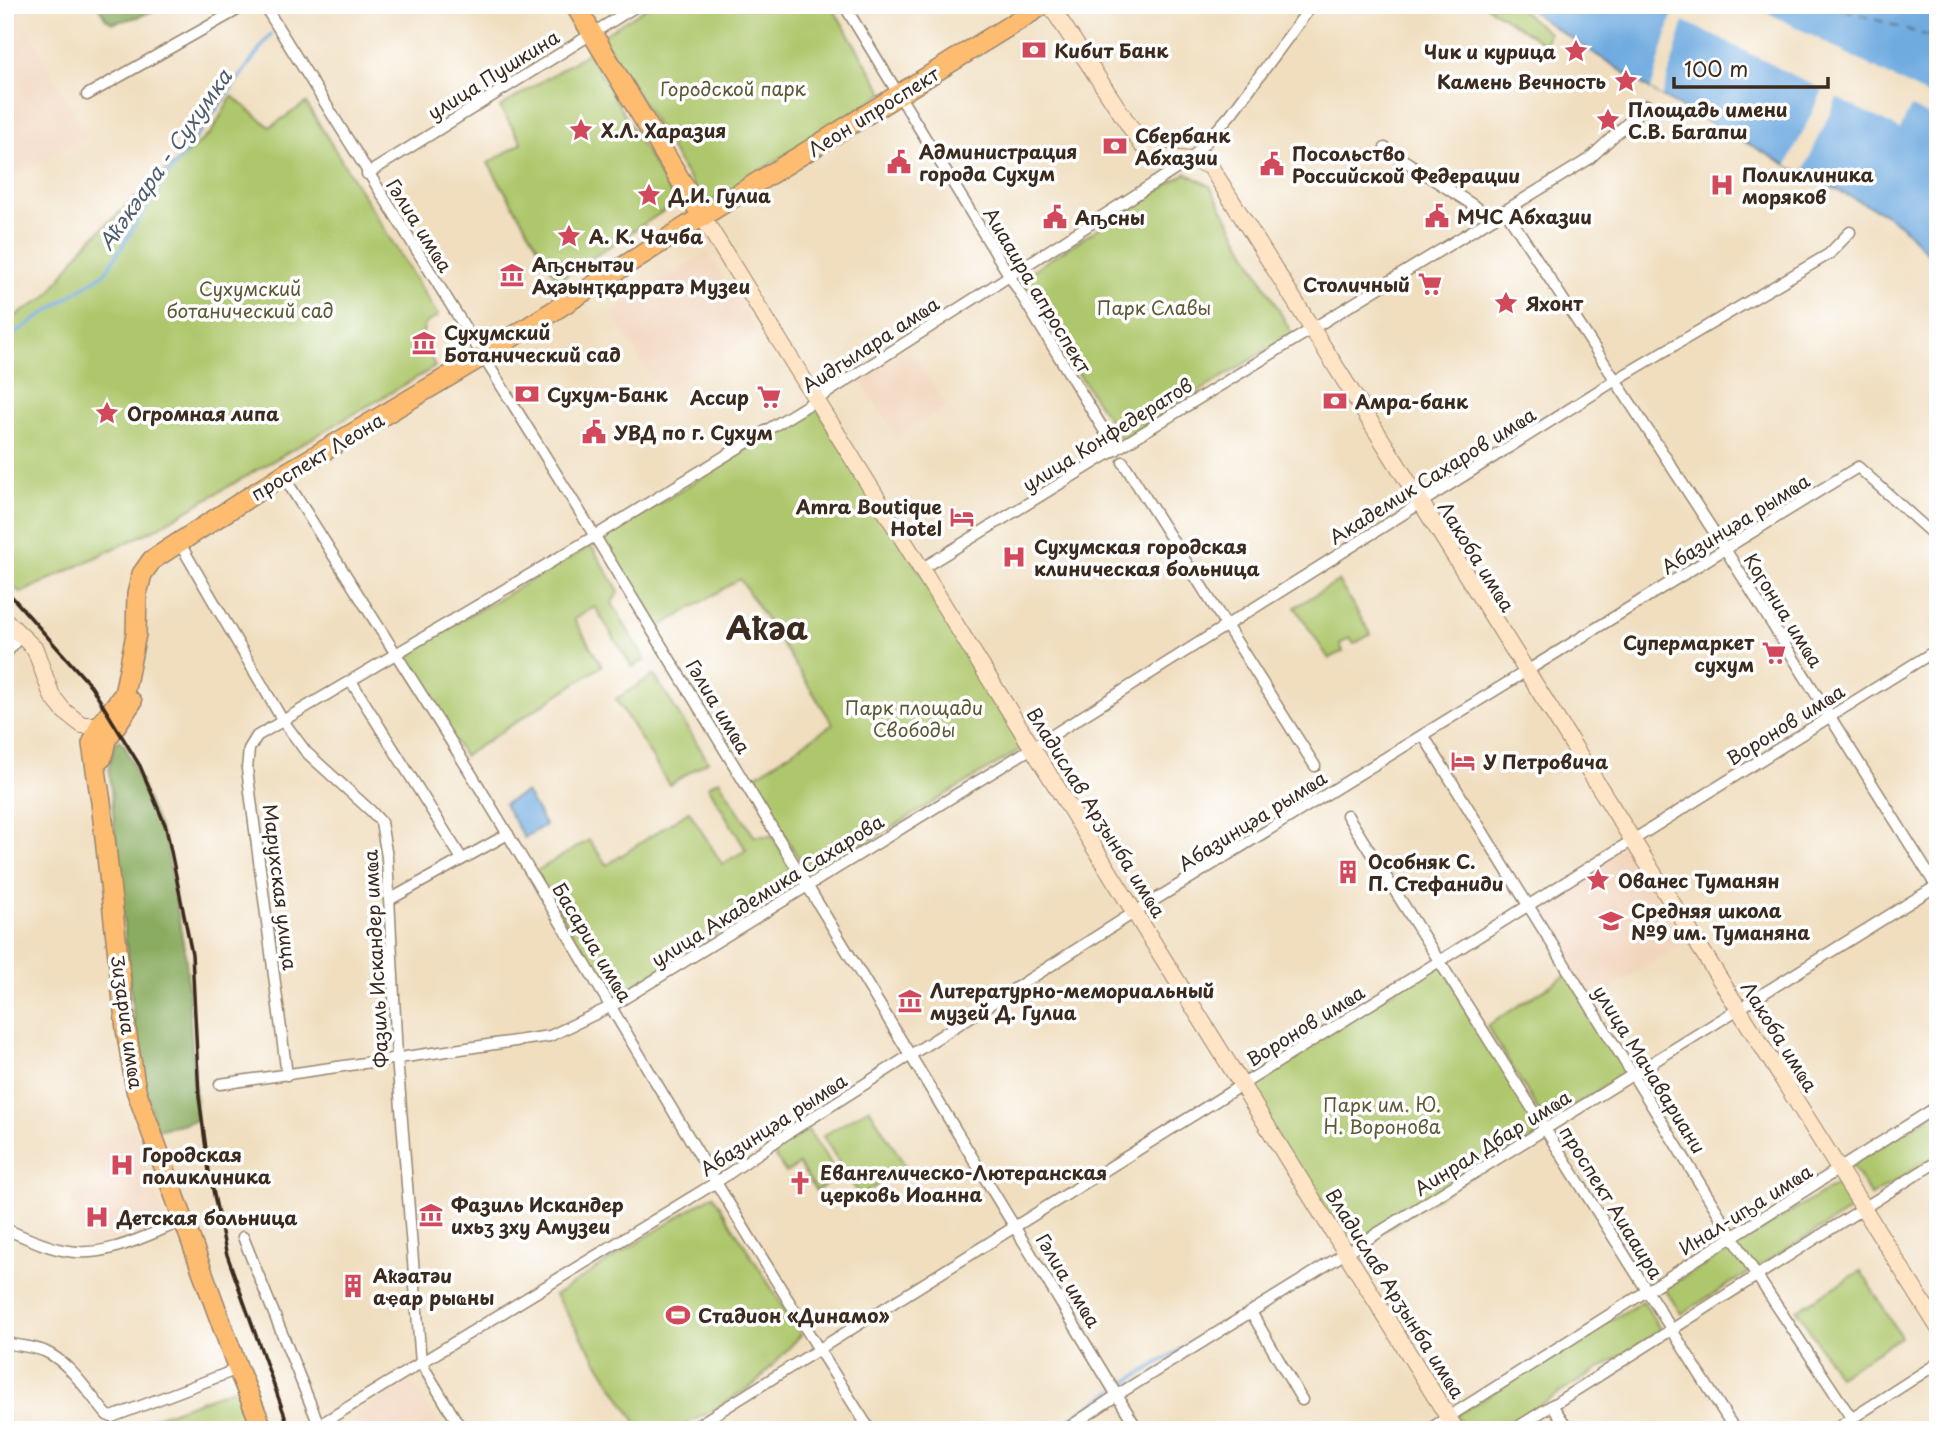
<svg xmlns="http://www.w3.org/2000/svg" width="1943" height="1435" font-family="'Playpen Sans',sans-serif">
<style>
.built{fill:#f2d5bd}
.green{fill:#aec76c;stroke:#747845;stroke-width:2}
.forest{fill:#8aac60;stroke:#626b3f;stroke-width:2}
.water{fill:#6fabe0;stroke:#556a7f;stroke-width:2}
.pier{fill:#f0debf}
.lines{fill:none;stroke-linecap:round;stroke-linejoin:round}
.stream{stroke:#6fabe0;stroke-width:3.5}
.ferry{stroke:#505e6c;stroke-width:2;stroke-dasharray:9 7;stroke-linecap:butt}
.street-casing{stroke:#96846e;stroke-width:13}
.secondary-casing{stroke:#96846e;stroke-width:18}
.highway-casing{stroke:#96846e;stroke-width:22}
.street{stroke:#fff;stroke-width:10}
.secondary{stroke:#ffe4c6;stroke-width:16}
.highway{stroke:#febc71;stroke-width:19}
.rail{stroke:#3b2a1e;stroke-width:3.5}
.labels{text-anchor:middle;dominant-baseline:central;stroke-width:7;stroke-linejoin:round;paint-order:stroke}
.poi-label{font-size:19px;font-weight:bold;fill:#3b2a1e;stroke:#fff;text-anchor:start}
.street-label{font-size:19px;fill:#3b2a1e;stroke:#fff}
.park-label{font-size:19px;fill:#5e5935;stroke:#fff}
.water-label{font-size:21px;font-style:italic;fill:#505e6c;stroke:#fff}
.town-label{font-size:33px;font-weight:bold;fill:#3b2a1e;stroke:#fff}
</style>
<rect width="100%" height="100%" fill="#fff"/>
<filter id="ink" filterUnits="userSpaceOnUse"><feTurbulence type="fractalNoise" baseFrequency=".0143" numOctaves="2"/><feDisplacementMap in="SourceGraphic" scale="14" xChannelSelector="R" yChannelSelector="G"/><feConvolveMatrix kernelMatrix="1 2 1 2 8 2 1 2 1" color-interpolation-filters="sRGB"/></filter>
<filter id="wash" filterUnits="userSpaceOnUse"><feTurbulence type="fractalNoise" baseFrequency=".00686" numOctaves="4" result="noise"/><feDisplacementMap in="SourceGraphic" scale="28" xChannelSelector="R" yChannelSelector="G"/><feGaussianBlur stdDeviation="1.57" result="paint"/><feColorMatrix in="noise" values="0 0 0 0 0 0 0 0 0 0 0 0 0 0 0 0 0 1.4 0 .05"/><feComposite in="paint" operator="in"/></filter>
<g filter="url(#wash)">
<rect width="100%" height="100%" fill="#f0debf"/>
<g class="built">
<polygon points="18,10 87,136 5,181 5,16"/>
<polygon points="707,252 757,332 660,392 611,311"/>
<polygon points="910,349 946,406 897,437 861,380"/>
<polygon points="1633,840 1692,937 1589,1003 1529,906"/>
<polygon points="135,1128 166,1222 88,1247 71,1197 105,1186 90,1143"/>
<polygon points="413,1381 442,1430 362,1430 354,1416"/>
</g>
<g class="green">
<polygon points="650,5 831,5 884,93 705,205 602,36"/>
<polygon points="1485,5 1515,5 1549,33 1545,44"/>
<polygon points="588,53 676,203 558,280 488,163 522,143 500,107"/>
<polygon points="232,96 270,127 306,103 438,316 425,324 422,336 435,367 153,530 21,593 5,579 5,322 47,297 84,246 151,183 211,133"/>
<polygon points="1186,173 1210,186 1292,334 1122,440 1017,280"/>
<polygon points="816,406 1028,745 810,877 751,779 833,724 740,579 658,628 604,538"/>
<polygon points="591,546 619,591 612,603 645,660 632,667 595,607 574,619 602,666 464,756 400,655"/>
<polygon points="1338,581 1371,634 1354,644 1350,638 1340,644 1343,651 1329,659 1295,607"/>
<polygon points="654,675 708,761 669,785 616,699"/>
<polygon points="719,780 754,836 772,836 800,882 613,999 535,872 589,840 607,865 689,811 722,864 746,850 708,786"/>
<polygon points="1440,962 1546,1130 1347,1253 1242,1085"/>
<polygon points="1568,974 1628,1072 1546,1123 1487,1026"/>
<polygon points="869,1108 906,1167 860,1196 823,1136"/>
<polygon points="1938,1112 1938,1154 1871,1196 1851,1164"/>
<polygon points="808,1130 839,1176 816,1191 799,1164 786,1173 773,1153"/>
<polygon points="1844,1180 1859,1205 1681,1314 1665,1289"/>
<polygon points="713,1195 801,1335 755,1384 710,1412 680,1427 641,1430 555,1295"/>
<polygon points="1861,1271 1901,1337 1838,1376 1797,1310"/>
<polygon points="1643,1301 1661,1331 1499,1430 1465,1430 1456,1415"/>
<polygon points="238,1387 254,1430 151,1430 151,1419"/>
</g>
<g class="forest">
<polygon points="98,5 167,5 138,17 113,23 106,19"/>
<polygon points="119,740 125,746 166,845 186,960 197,1120 157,1130 138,1061 117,858 109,767 115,743"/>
</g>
<g class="water">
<polygon points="1525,5 1938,5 1938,264 1902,226 1887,215 1787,165 1662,97 1543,20"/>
<polygon points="526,792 545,825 524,838 504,804"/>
</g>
<polygon class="pier" points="1675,5 1753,5 1938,101 1938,120 1911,107 1900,129 1837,98 1803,172 1787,165 1823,90 1684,21 1662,97 1651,90"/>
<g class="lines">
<g class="stream">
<polyline points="5,340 106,272 158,189 271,34"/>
<polyline points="1117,1388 1193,1342"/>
<polyline points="1053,1430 1113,1391"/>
</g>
<g class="ferry">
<polyline points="1829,5 1938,39"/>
<polyline points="1890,5 1938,14"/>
</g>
</g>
</g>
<g filter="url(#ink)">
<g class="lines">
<g class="street-casing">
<g id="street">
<polyline points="264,5 585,520 1138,1430"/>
<polyline points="844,5 1116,450"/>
<polyline points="87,95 246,5"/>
<polyline points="1385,148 1493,218"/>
<polyline points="367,174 638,5"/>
<polyline points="1505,210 1725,549 1938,889"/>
<polyline points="1123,462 1315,766"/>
<path d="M 283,475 C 357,595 435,712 507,833 C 627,1033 744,1234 870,1430"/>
<polyline points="179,542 283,721 306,752 371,811 381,822 387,857 397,1057 421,1363 462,1430"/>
<polyline points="921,569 1589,159 1647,105"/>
<polyline points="5,655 21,635"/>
<polyline points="351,681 462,859"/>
<polyline points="1423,735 1757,1276 1852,1419"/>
<polyline points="1347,815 1735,1430"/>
<polyline points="389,900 508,834"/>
<polyline points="287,1075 247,769 249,749 257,736 595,536 816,400 1190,160 1231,114 1312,5"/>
<polyline points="220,1084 550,1036 612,1006 1032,748 1614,381 1829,254 1850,232"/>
<path d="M 5,1229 C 25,1237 47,1248 68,1251 C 107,1258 149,1234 185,1220"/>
<polyline points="243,1237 319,1425"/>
<polyline points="1251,1312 1302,1400"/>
<path d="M 5,1343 C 19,1346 31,1346 44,1351 C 70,1362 89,1394 107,1415 L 112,1417 L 238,1369"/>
<polyline points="1552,1405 1569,1430"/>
<polyline points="5,1412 8,1430"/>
<polyline points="311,1430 715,1183 788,1133 1135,912 1858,467 1938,539"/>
<polyline points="690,1430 1938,649"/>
<polyline points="1065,1430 1117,1395 1938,885"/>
<polyline points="1428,1430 1938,1106"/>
<polyline points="1513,1430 1938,1161"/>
<polyline points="1834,1430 1938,1363"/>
</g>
</g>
<g class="secondary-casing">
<g id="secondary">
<polyline points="1050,5 1142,145 1160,157 1190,160 1210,166 1938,1327"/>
<polyline points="702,216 1456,1430"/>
<polyline points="5,620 35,649 52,696 64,711 82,725 110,725"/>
</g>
</g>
<g class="highway-casing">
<g id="highway">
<polyline points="575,5 702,216"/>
<polyline points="102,758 106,740 132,702"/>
<polyline points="263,1430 238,1369 136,1090 126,1029 101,802 92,744 100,725 124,694 136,634 137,594 142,574 152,560 283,475 481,357 687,226 1043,5"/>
</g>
</g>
<use href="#street" class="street"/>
<use href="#secondary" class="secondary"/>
<use href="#highway" class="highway"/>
<polyline class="rail" points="5,589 91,686 140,766 166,827 192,954 199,1097 209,1171 226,1252 290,1430"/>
</g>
</g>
<defs>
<g id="bank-bare" transform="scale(1.89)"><path d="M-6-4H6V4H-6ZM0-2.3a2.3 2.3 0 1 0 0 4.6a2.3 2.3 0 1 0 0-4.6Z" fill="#d1495b" stroke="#fff" stroke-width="2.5" paint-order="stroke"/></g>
<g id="sight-bare" transform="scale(1.89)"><path d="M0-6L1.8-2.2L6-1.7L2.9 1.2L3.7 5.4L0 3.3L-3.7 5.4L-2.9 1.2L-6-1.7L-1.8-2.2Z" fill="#d1495b" stroke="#fff" stroke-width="2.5" paint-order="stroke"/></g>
<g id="civic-bare" transform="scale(1.89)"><path d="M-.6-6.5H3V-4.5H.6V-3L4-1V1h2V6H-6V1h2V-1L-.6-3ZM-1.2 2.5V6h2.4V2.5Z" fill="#d1495b" stroke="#fff" stroke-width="2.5" paint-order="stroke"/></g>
<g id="hospital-bare" transform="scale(1.89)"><path d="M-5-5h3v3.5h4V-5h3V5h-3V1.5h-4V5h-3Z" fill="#d1495b" stroke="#fff" stroke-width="2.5" paint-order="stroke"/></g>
<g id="museum-bare" transform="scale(1.89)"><path d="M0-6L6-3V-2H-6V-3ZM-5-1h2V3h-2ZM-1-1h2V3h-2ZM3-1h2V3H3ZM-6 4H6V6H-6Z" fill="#d1495b" stroke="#fff" stroke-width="2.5" paint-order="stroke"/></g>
<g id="supermarket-bare" transform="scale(1.89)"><path d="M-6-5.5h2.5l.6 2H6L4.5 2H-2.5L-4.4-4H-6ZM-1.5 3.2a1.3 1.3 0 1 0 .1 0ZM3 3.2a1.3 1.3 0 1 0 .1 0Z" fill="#d1495b" stroke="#fff" stroke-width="2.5" paint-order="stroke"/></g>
<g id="hotel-bare" transform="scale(1.89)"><path d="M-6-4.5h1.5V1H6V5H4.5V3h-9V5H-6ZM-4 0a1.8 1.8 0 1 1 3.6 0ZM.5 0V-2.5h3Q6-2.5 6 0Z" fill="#d1495b" stroke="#fff" stroke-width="2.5" paint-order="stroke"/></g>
<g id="building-bare" transform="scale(1.89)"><path d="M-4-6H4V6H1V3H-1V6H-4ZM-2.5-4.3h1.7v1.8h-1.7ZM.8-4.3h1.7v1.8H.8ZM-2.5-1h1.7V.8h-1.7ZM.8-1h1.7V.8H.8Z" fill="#d1495b" stroke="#fff" stroke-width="2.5" paint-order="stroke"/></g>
<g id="school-bare" transform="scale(1.89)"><path d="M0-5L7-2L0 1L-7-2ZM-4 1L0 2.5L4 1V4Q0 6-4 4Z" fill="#d1495b" stroke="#fff" stroke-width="2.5" paint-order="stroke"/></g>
<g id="church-bare" transform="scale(1.89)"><path d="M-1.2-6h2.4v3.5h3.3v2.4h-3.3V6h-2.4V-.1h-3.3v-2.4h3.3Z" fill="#d1495b" stroke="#fff" stroke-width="2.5" paint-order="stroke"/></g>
<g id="stadium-bare" transform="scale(1.89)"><path d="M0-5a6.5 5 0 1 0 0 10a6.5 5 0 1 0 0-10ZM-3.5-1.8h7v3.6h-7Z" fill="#d1495b" stroke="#fff" stroke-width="2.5" paint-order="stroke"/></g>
</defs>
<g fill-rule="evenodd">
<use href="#bank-bare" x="1034" y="50"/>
<use href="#sight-bare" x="1576" y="51"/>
<use href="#sight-bare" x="1626" y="81"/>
<use href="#sight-bare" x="1608" y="120"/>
<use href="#sight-bare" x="581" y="130"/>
<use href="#bank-bare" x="1115" y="146"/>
<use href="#civic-bare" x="899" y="162"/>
<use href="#civic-bare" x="1272" y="164"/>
<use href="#hospital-bare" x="1722" y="185"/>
<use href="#sight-bare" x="649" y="195"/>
<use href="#civic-bare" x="1437" y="216"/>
<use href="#civic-bare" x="1055" y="217"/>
<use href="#sight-bare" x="569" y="236"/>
<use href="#museum-bare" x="512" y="275"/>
<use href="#supermarket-bare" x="1430" y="284"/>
<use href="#sight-bare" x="1506" y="303"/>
<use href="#museum-bare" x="424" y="343"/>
<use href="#bank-bare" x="527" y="394"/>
<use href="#supermarket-bare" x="769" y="397"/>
<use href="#bank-bare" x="1335" y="401"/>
<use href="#sight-bare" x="107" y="413"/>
<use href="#civic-bare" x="594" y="432"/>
<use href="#hotel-bare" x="962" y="517"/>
<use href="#hospital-bare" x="1014" y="557"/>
<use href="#supermarket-bare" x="1774" y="653"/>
<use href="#hotel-bare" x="1463" y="761"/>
<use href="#building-bare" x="1348" y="872"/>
<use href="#sight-bare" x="1598" y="880"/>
<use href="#school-bare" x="1611" y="921"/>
<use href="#museum-bare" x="910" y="1001"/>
<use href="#hospital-bare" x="122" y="1165"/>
<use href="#church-bare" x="800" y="1183"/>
<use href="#museum-bare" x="431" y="1215"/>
<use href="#hospital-bare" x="97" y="1217"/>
<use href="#building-bare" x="353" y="1286"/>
<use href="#stadium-bare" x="678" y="1315"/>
</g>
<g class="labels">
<g class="poi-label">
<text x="1054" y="50">Кибит Банк</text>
<text x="1556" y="51" text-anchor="end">Чик и курица</text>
<text x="1606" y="81" text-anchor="end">Камень Вечность</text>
<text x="1628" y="109">Площадь имени<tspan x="1628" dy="22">С.В. Багапш</tspan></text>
<text x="601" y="130">Х.Л. Харазия</text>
<text x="1135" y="135">Сбербанк<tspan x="1135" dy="22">Абхазии</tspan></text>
<text x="919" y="151">Администрация<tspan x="919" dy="22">города Сухум</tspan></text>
<text x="1292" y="153">Посольство<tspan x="1292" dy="22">Российской Федерации</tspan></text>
<text x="1742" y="174">Поликлиника<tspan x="1742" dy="22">моряков</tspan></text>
<text x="669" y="195">Д.И. Гулиа</text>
<text x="1457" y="216">МЧС Абхазии</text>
<text x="1075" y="217">Аҧсны</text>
<text x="589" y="236">А. К. Чачба</text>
<text x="532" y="264">Аҧснытәи<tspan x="532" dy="22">Аҳәынҭқарратә Музеи</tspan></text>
<text x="1410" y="284" text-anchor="end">Столичный</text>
<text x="1526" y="303">Яхонт</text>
<text x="444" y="332">Сухумский<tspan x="444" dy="22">Ботанический сад</tspan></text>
<text x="547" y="394">Сухум-Банк</text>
<text x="749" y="397" text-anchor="end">Ассир</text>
<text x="1355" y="401">Амра-банк</text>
<text x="127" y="413">Огромная липа</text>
<text x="614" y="432">УВД по г. Сухум</text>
<text x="942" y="506" text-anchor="end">Amra Boutique<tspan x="942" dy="22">Hotel</tspan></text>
<text x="1034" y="546">Сухумская городская<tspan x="1034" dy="22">клиническая больница</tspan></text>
<text x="1754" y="642" text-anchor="end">Супермаркет<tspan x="1754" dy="22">сухум</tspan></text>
<text x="1483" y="761">У Петровича</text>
<text x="1368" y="861">Особняк С.<tspan x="1368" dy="22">П. Стефаниди</tspan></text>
<text x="1618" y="880">Ованес Туманян</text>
<text x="1631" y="910">Средняя школа<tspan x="1631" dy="22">№9 им. Туманяна</tspan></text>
<text x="930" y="990">Литературно-мемориальный<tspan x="930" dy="22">музей Д. Гулиа</tspan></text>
<text x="142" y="1154">Городская<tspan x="142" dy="22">поликлиника</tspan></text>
<text x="820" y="1172">Евангелическо-Лютеранская<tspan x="820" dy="22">церковь Иоанна</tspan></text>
<text x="451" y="1204">Фазиль Искандер<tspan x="451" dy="22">ихьӡ зху Амузеи</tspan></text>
<text x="117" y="1217">Детская больница</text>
<text x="373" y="1275">Аҟәатәи<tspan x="373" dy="22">аҿар рыҩны</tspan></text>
<text x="698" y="1315">Cтадион «Динамо»</text>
</g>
<g class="street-label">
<text transform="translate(493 74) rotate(-32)">улица Пушкина</text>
<text transform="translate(873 111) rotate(-32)">Леон ипроспект</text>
<text transform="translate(420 225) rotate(58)">Гәлиа имҩа</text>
<text transform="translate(1038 290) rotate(59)">Аиааира апроспект</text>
<text transform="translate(870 344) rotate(-33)">Аидгылара амҩа</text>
<text transform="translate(1107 434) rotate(-32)">улица Конфедератов</text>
<text transform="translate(317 456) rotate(-31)">проспект Леона</text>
<text transform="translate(1432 475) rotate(-32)">Академик Сахаров имҩа</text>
<text transform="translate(1735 523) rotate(-32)">Абазинцәа рымҩа</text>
<text transform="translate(1477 556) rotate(58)">Лакоба имҩа</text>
<text transform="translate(1784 610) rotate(58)">Коӷониа имҩа</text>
<text transform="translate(719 706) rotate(59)">Гәлиа имҩа</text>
<text transform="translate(1785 724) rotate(-32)">Воронов имҩа</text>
<text transform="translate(1097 812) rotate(58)">Владислав Арӡынба имҩа</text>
<text transform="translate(1252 820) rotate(-32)">Абазинцәа рымҩа</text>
<text transform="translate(281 887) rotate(83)">Марухская улица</text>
<text transform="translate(767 890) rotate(-32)">улица Академика Сахарова</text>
<text transform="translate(593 942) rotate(59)">Басариа имҩа</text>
<text transform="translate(375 959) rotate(-93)">Фазиль Искандер имҩа</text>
<text transform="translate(128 1022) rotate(82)">Ӡиӡариа имҩа</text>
<text transform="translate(1305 1025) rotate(-32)">Воронов имҩа</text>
<text transform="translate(1780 1036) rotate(58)">Лакоба имҩа</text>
<text transform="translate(1650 1069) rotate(58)">улица Мачавариани</text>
<text transform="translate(773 1124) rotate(-33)">Абазинцәа рымҩа</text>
<text transform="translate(1492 1142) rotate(-32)">Аинрал Дбар имҩа</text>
<text transform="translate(1612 1202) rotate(58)">проспект Аиааира</text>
<text transform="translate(1745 1209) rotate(-32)">Инал-иҧа имҩа</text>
<text transform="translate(1069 1280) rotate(59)">Гәлиа имҩа</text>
<text transform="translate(1396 1293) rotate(58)">Владислав Арӡынба имҩа</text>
</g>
<g class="park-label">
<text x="733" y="88">Городской парк</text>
<text x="250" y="288">Сухумский<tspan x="250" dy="22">ботанический сад</tspan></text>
<text x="1154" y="307">Парк Славы</text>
<text x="914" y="707">Парк площади<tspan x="914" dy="22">Свободы</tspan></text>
<text x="1382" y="1104">Парк им. Ю.<tspan x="1382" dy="22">Н. Воронова</tspan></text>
</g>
<g class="water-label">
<text transform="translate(164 159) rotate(-55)">Аҟәкәара - Сухумка</text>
</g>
<g class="town-label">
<text x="767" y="626">Аҟəа</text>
</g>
</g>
<rect width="1943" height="1435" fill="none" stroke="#fff" stroke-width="28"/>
<path d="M1674 77v10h154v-10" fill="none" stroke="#3b2a1e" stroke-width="3.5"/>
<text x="1684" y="77" font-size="21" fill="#3b2a1e" stroke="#ffffff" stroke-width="5" paint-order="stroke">100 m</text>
</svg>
